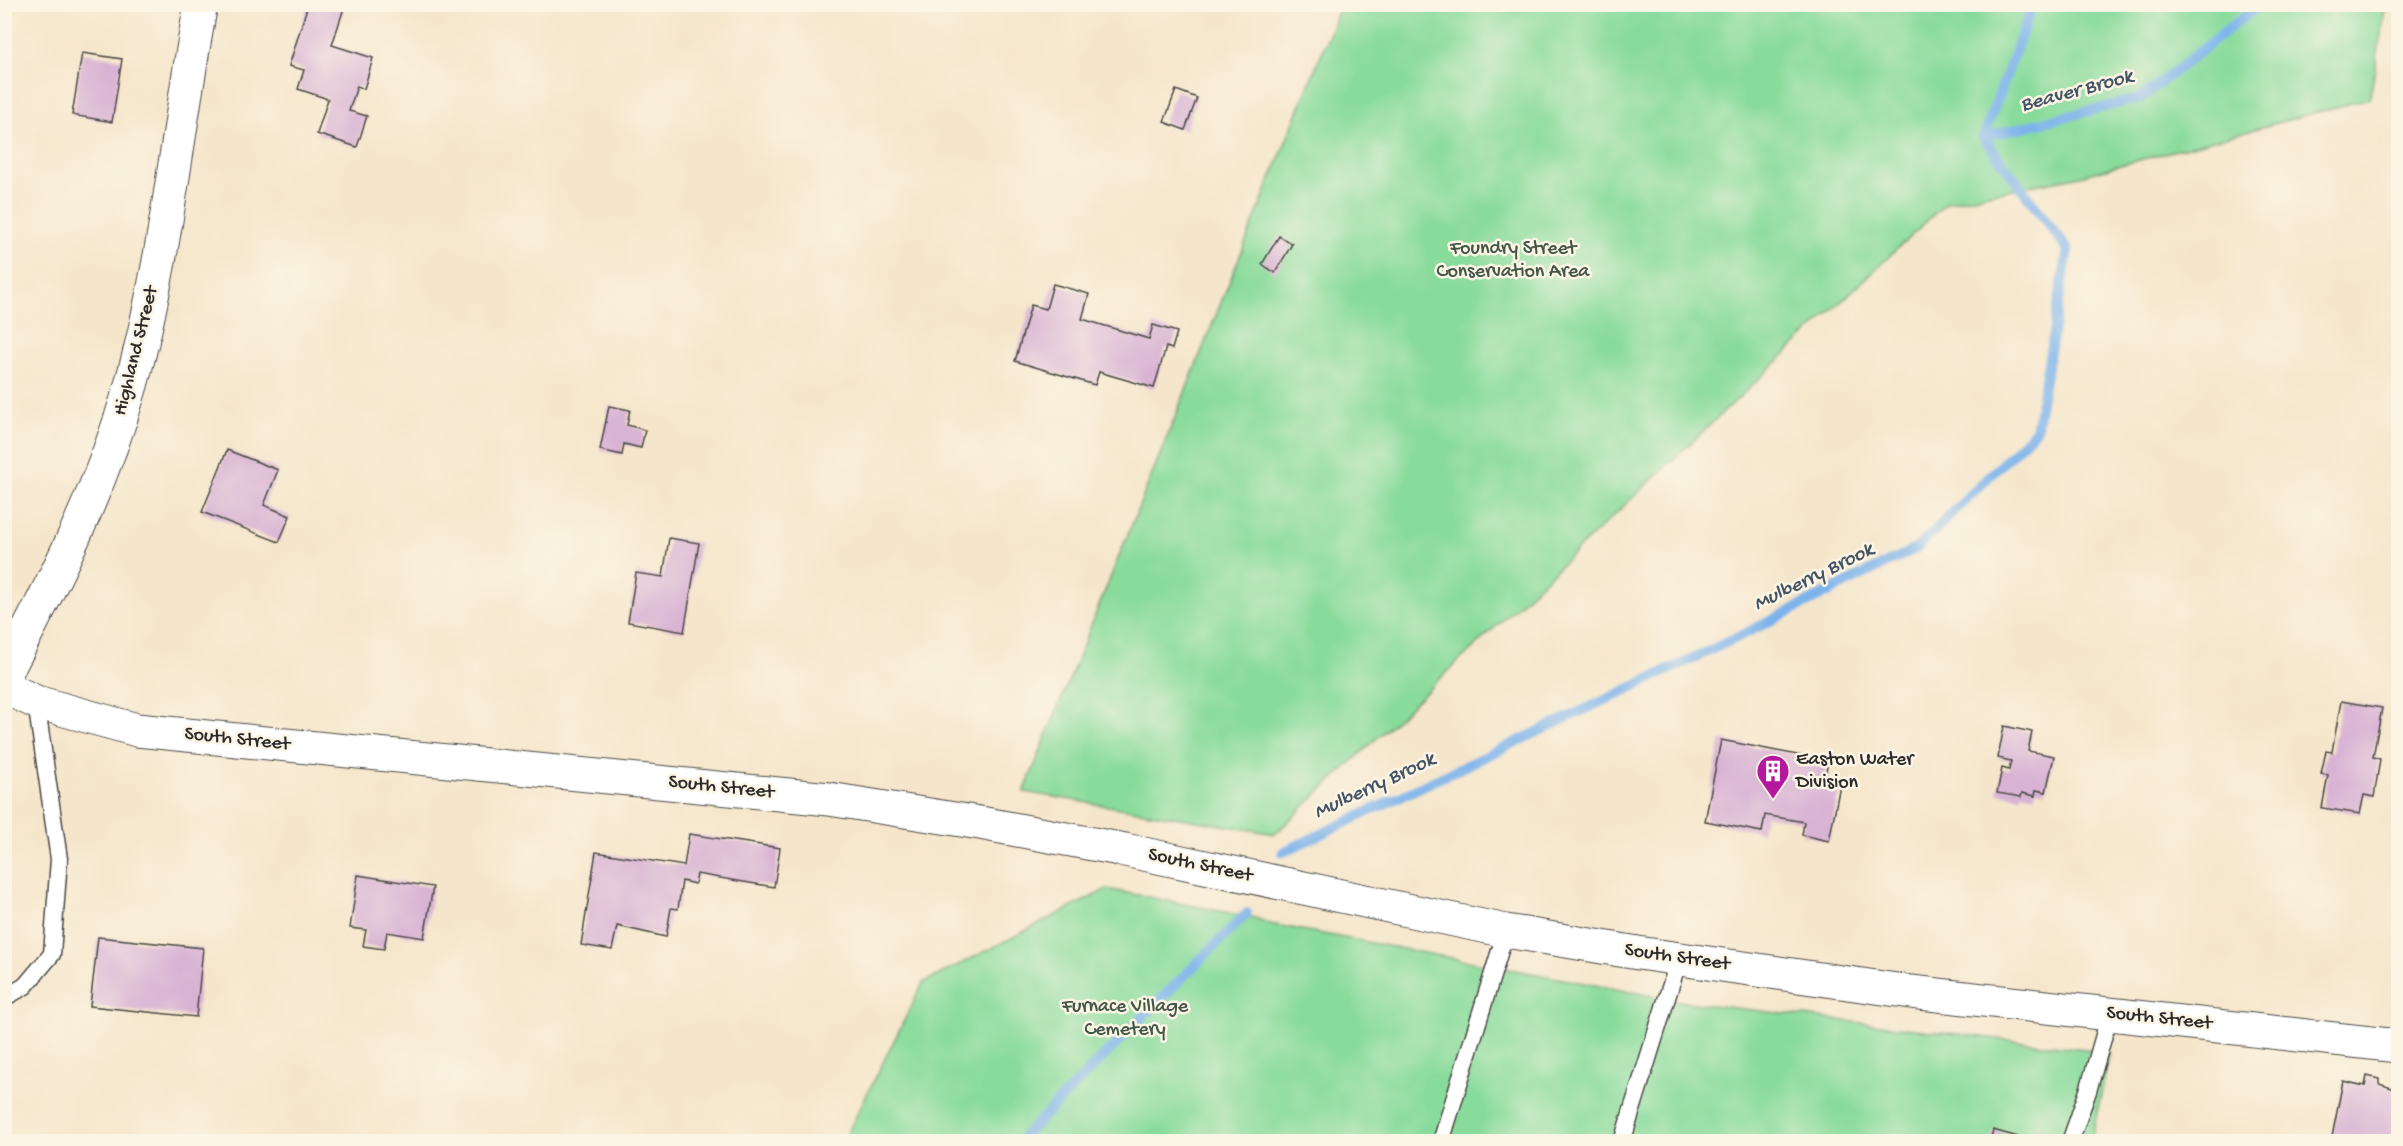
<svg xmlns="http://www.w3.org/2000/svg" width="2403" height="1146" font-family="'Gochi Hand',sans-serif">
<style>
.green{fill:#89db9c;stroke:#5a8364;stroke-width:1.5}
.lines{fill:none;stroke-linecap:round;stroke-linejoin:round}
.stream{stroke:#7cb3eb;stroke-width:10}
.building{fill:#d8b3d4}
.service-casing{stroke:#494743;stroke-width:19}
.minor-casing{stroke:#494743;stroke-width:35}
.service{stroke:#fff;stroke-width:16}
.minor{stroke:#fff;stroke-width:33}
.labels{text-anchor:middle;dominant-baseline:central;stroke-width:5;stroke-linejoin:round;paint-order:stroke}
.park-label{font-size:20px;fill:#425747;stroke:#fcf5e5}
.street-label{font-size:20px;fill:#2b2b2b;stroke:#fcf5e5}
.poi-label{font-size:20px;fill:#2b2b2b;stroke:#fcf5e5;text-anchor:start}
.water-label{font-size:21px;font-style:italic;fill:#435465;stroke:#fcf5e5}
</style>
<rect width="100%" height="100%" fill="#fcf5e5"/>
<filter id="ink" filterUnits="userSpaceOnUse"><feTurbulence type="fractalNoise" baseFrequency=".0167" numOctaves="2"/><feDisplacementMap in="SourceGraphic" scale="12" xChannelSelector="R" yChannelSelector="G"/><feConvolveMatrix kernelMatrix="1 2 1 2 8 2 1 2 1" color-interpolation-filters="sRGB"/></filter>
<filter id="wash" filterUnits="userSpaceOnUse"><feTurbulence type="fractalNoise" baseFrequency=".008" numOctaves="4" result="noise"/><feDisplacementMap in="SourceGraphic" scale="24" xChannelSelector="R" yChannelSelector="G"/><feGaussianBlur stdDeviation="1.35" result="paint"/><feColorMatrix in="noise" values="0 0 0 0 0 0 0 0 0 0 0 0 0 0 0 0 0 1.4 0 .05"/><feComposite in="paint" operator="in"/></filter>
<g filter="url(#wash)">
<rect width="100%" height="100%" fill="#f5e6cb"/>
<g class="green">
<polygon points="1341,5 2386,5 2370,98 2076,177 1947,202 1275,834 1024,792"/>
<polygon points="1107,889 1255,918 1270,924 1685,1002 2110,1052 2091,1141 843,1142 923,983"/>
</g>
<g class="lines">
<g class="stream">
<polyline points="1983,137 2141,98 2260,4"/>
<polyline points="1983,137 2033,4"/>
<polyline points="1283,852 1734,639 1917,548 2036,430 2068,250 1983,137"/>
<polyline points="1018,1142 1247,913"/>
</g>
</g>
<g id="blocks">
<g class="building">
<polygon points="308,4 331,4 344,8 332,45 373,58 364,89 357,86 349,111 367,116 357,147 317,134 328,99 298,89 304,70 289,66"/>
<polygon points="82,53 122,59 112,122 72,115"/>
<polygon points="1176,90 1197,98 1185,130 1164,122"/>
<polygon points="1279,236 1292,244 1275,273 1262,264"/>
<polygon points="1053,284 1089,294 1082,319 1149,339 1153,325 1177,332 1172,349 1166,347 1154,388 1099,372 1095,385 1015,361 1031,305 1046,309"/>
<polygon points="609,406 630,410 627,425 645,430 641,448 624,444 622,455 600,450"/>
<polygon points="227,450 278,470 264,505 290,516 279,542 202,512"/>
<polygon points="669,538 699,543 684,632 628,622 636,573 663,577"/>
<polygon points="2341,701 2382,708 2373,757 2380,759 2374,797 2364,795 2360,814 2322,808 2328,775 2321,774 2326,751 2332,752"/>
<polygon points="2004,726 2032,732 2028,751 2054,756 2046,792 2036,790 2035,796 2022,793 2021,797 1997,793 2002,768 2009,770 2011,761 1998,758"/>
<polygon points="1721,740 1828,761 1824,782 1840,785 1829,841 1802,835 1804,822 1765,815 1762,832 1705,821"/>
<polygon points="689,834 780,848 774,887 697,874 695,884 682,881 678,909 671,908 666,937 617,926 612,950 581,945 596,852 684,866"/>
<polygon points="358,875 433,887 424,938 387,932 384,949 363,946 366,930 350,928"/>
<polygon points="98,937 203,948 196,1017 90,1006"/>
<polygon points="2367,1076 2379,1079 2379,1084 2398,1090 2398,1114 2394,1142 2331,1142 2343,1081 2365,1086"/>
<polygon points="1993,1130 2022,1138 2021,1142 1990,1142"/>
</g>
</g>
</g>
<g filter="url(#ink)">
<use href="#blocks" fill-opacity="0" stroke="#494743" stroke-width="1.5"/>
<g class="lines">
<g class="service-casing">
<g id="service">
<polyline points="4,998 25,986 52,954 59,859 36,702"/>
<polyline points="1441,1142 1506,931"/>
<polyline points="1622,1142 1679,959"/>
<polyline points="2070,1142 2088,1091 2110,1014"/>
</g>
</g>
<g class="minor-casing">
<g id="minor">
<path d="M 4,676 C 54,582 102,487 131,385 C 166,260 177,131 201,4"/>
<polyline points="4,687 36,702 137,730 829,799 980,823 1125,850 1506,931 1638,953 1911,992 2398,1046"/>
</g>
</g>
<use href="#service" class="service"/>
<use href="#minor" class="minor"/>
</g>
</g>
<defs>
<g id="building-pin" transform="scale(1.725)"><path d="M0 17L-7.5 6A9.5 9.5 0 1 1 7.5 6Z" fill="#b5179e" stroke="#fcf5e5"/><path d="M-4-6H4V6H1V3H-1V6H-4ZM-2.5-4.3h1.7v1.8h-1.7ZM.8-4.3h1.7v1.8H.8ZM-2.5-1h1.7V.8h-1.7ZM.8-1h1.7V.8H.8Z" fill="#fff"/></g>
</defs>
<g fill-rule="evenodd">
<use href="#building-pin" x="1773" y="771"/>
</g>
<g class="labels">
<g class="park-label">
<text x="1513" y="249">Foundry Street<tspan x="1513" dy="23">Conservation Area</tspan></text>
<text x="1125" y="1007">Furnace Village<tspan x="1125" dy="23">Cemetery</tspan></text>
</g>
<g class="street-label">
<text transform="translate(137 351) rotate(-76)">Highland Street</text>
<text transform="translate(237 740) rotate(6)">South Street</text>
<text transform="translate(721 788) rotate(6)">South Street</text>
<text transform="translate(1200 866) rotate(12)">South Street</text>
<text transform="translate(1677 958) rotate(8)">South Street</text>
<text transform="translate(2159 1019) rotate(6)">South Street</text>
</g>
<g class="poi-label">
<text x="1796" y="760">Easton Water<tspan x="1796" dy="23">Division</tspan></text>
</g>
<g class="water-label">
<text transform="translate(2077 92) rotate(-15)">Beaver Brook</text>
<text transform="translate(1814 578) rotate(-26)">Mulberry Brook</text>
<text transform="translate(1375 787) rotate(-25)">Mulberry Brook</text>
</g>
</g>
<rect width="2403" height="1146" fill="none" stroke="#fcf5e5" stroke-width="24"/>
</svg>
